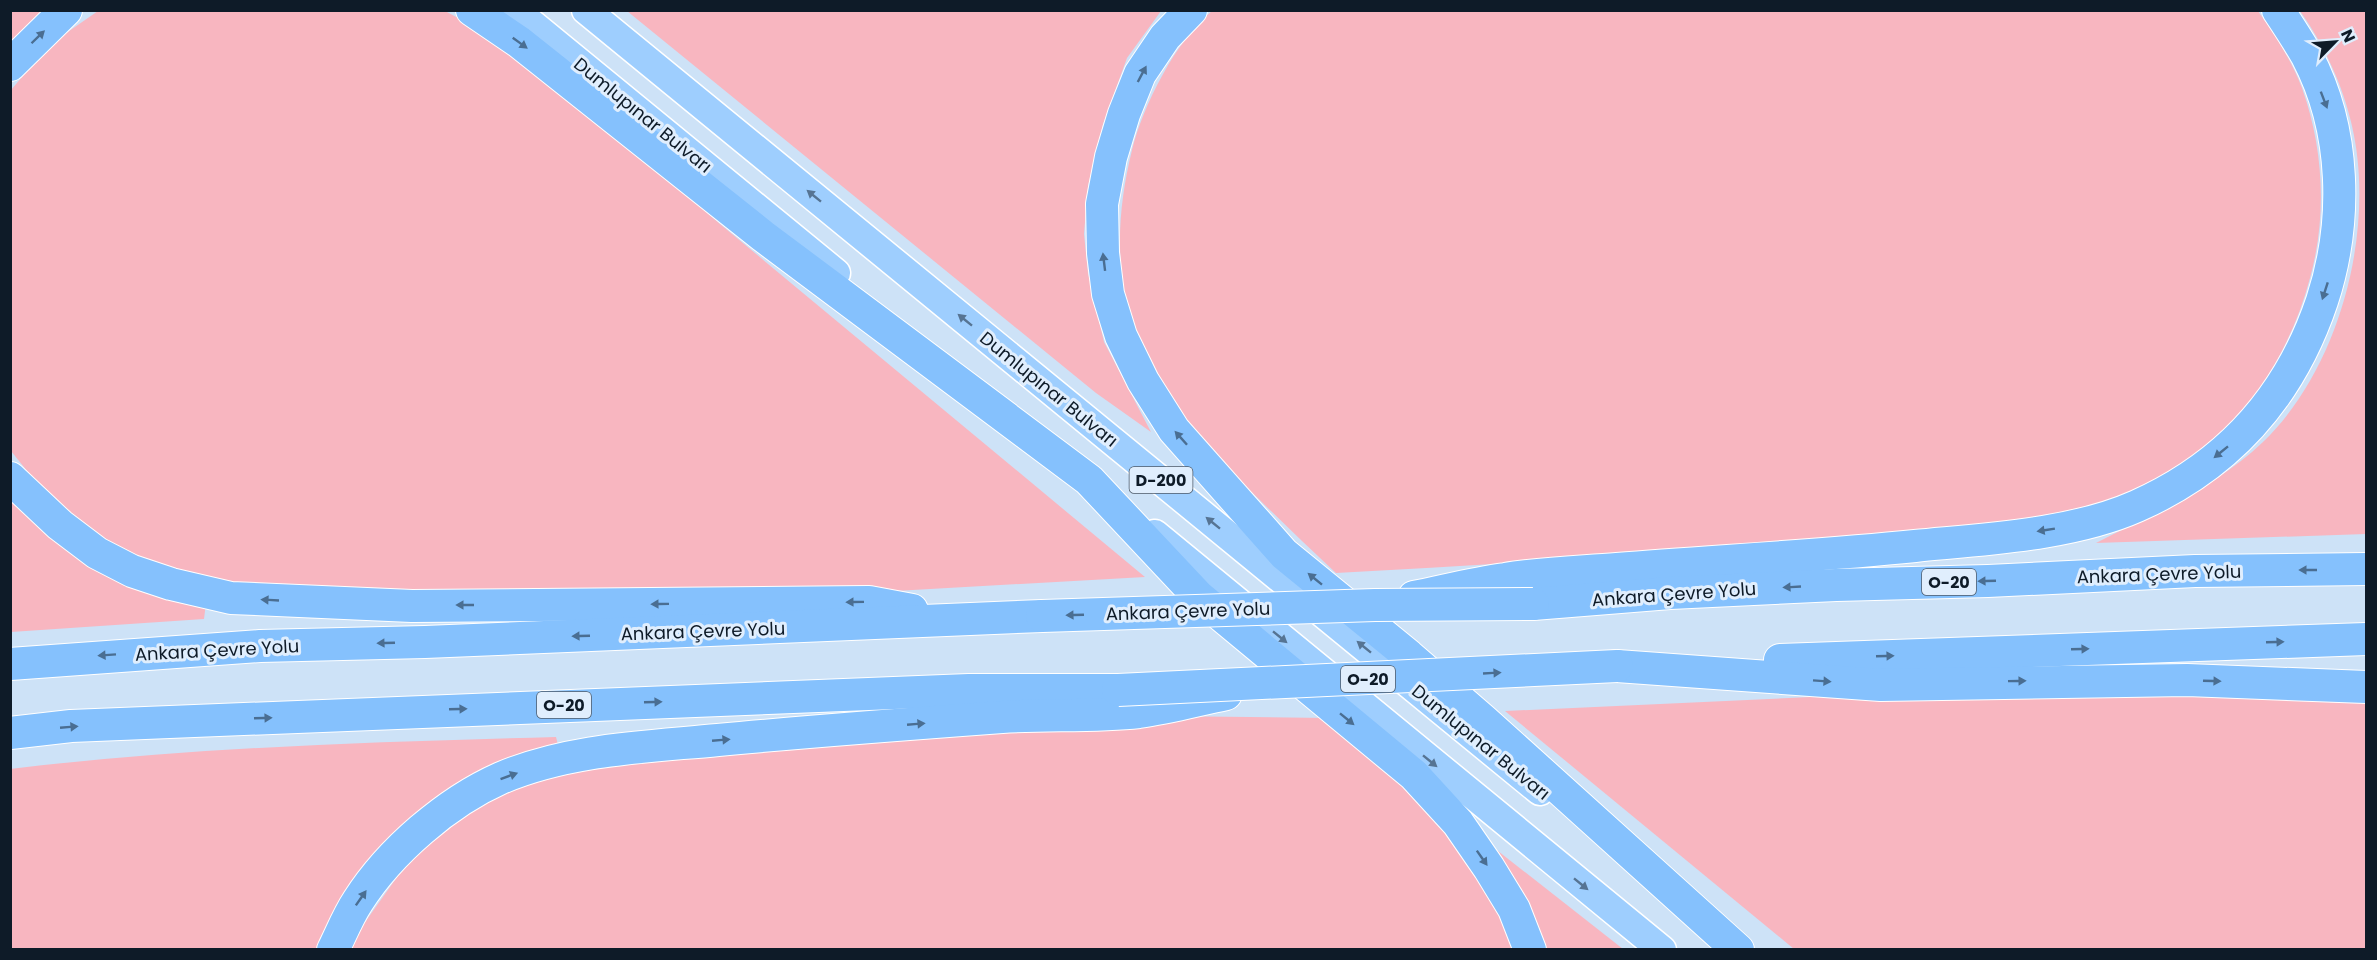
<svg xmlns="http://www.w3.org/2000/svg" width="2377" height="960" font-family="Poppins,sans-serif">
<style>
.green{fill:#f8b6c0}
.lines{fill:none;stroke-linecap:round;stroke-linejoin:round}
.trunk-casing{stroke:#fff;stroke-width:31}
.motorway-casing{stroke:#fff;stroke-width:34}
.trunk{stroke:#9ecefe;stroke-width:28}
.motorway{stroke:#85c1fd;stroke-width:32}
.motorway-bridge-casing{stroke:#fff;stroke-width:34;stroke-linecap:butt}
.motorway-bridge{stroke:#85c1fd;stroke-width:32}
.oneway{fill:#4a6e92}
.oneway2{fill:#567493}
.labels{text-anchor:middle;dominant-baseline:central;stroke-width:6;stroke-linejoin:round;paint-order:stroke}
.shield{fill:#e0eefd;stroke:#4d5a68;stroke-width:1.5}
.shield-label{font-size:16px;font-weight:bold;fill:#0e1b28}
.street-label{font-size:18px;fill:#0e1b28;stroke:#e0eefd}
</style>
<rect width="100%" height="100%" fill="#cde2f7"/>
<g class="green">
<polygon points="11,11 46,11 11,44"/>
<polygon points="98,11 445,11 460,19 577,101 720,224 1145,577 895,591 280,592 190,577 108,543 73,518 40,487 11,451 11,90 49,45"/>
<polygon points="627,11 1161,11 1127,58 1103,124 1088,186 1084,234 1088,273 1104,342 1151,432 1096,393"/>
<path d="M 1212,11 L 2258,11 C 2275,35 2292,61 2302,88 C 2324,150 2327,216 2310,278 C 2293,343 2255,409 2202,451 C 2187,464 2166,474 2149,484 C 2113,503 2076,510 2037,518 C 1963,532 1887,536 1811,542 C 1653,554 1494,565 1336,573 C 1295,535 1255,496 1216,456 C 1202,441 1185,426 1172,410 C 1165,401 1160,389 1155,378 C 1115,303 1112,232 1132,150 C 1143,106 1176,40 1212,11 Z"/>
<path d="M 2300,11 L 2366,11 L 2366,534 L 2096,543 C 2153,514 2216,487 2263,442 C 2340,368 2376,230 2352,126 C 2343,85 2324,45 2300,11 Z"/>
<polygon points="10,498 206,603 204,619 11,632"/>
<polygon points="2039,692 2366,695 2366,949 1794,949 1505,711 1832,696"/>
<polygon points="1160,716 1328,718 1455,835 1483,877 1517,950 349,950 363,925 407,863 439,832 512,786 598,763"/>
<path d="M 556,737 L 558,745 L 372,862 L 336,906 L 317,950 L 11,949 L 10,769 C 191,747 374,742 556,737 Z"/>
<polygon points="1484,840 1623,949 1541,949"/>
</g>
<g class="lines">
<g class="trunk-casing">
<g id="trunk">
<polyline points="515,10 836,273"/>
<polyline points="586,10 1540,791"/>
<polyline points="1155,534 1662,950"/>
</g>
</g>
<g class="motorway-casing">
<g id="motorway">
<polyline points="472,10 519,42 763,236 1089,480 1198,596 1414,775 1458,823 1489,868 1514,909 1530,950"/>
<polyline points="1191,10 1165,37 1140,74 1124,114 1111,157 1102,204 1103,253 1108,294 1121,336 1143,381 1174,430 1284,554 1409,656 1483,720 1738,950"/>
<polyline points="10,65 66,10"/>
<polyline points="10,478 60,525 97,553 132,571 171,584 231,598 412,606 869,602 912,610"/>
<path d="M 1414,597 C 1444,591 1474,583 1505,579 C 1542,573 1580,572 1617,569 C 1717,561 1816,556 1915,546 C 1986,539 2072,535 2137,506 C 2229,465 2290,396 2322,301 C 2348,222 2346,130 2307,56 C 2298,40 2288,25 2278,10"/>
<polyline points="1533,604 1670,593 1836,585 1988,581 2195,571 2366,569"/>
<polyline points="1780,660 2366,639"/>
<polyline points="10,664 260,646 425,642 1042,616"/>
<polyline points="1617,666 1881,685 2187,680 2366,687"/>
<polyline points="10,733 71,726 969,690 1118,690"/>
<path d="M 333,950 C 341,934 348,916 358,901 C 390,851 447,802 501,778 C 569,749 646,747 718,740 C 813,731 907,724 1002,717 C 1048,714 1094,717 1139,712 C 1168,708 1197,700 1226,694"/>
</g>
</g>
<use href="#trunk" class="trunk"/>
<use href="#motorway" class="motorway"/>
<g class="motorway-bridge-casing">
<g id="motorway-bridge">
<polyline points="1042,616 1375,605 1533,604"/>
<polyline points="1118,690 1617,666"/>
</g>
</g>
<use href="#motorway-bridge" class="motorway-bridge"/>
</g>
<defs><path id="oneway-solid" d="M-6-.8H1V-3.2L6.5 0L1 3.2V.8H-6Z" transform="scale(1.5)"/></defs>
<g class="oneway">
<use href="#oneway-solid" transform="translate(38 37) rotate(-44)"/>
<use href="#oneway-solid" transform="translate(520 43) rotate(36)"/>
<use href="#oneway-solid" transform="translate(1142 74) rotate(-62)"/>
<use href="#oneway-solid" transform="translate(2324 100) rotate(69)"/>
<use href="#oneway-solid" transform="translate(1104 262) rotate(-97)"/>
<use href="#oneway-solid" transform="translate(2325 291) rotate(108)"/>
<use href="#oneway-solid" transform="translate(1181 438) rotate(-132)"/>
<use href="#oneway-solid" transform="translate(2221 452) rotate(141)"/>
<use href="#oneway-solid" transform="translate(2046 530) rotate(171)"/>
<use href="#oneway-solid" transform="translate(2308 570) rotate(180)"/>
<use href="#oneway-solid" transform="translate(1315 579) rotate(-141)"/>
<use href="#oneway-solid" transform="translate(1987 581) rotate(178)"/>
<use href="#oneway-solid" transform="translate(1792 587) rotate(177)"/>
<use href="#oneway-solid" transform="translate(270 600) rotate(-177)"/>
<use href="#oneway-solid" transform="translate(855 602) rotate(179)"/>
<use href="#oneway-solid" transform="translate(660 604) rotate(179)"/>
<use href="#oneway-solid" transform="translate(465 605) rotate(180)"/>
<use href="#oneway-solid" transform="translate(1075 615) rotate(178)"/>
<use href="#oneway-solid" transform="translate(581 636) rotate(178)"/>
<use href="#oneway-solid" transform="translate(2275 642) rotate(-2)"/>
<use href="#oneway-solid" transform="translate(386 643) rotate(178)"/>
<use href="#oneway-solid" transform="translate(2080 649) rotate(-2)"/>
<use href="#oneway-solid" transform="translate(107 655) rotate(176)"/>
<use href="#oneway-solid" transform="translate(1885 656) rotate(-2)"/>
<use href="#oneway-solid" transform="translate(1492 673) rotate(-3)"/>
<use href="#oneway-solid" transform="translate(1822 681) rotate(4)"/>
<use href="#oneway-solid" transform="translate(2017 681) rotate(-1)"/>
<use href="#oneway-solid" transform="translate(2212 681) rotate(2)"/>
<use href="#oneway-solid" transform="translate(653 702) rotate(-2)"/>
<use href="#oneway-solid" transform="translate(458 709) rotate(-2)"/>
<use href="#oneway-solid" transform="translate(263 718) rotate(-2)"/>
<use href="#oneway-solid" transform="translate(1347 719) rotate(39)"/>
<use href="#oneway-solid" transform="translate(916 724) rotate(-5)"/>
<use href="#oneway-solid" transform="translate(69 727) rotate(-5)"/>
<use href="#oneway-solid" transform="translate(721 740) rotate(-5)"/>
<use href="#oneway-solid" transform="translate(509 776) rotate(-20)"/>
<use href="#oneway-solid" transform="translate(1482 858) rotate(55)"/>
<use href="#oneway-solid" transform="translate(361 898) rotate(-55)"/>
</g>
<g class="oneway2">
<use href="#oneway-solid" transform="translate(814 196) rotate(-141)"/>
<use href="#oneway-solid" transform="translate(965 320) rotate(-141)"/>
<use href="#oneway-solid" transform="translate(1213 523) rotate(-141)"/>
<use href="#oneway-solid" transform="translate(1280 637) rotate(39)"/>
<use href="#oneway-solid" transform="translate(1364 647) rotate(-141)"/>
<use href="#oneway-solid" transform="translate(1430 761) rotate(39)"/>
<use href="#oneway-solid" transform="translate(1581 884) rotate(39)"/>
</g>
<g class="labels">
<g class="shield">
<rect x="1129.5" y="467" width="63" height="26" rx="4.5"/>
<rect x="1922" y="569" width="54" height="26" rx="4.5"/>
<rect x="1341" y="666" width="54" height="26" rx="4.5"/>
<rect x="537" y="692" width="54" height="26" rx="4.5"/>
</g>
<g class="shield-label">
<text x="1161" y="480">D-200</text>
<text x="1949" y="582">O-20</text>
<text x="1368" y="679">O-20</text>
<text x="564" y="705">O-20</text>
</g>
<g class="street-label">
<text transform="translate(643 115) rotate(39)">Dumlupınar Bulvarı</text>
<text transform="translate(1049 389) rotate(39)">Dumlupınar Bulvarı</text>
<text transform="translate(2159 574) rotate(-2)">Ankara Çevre Yolu</text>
<text transform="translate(1674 594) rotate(-4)">Ankara Çevre Yolu</text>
<text transform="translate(1188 611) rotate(-2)">Ankara Çevre Yolu</text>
<text transform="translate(703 631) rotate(-2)">Ankara Çevre Yolu</text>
<text transform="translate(217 650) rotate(-3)">Ankara Çevre Yolu</text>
<text transform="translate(1481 742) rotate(39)">Dumlupınar Bulvarı</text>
</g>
</g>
<rect width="2377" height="960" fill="none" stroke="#0e1b28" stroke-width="24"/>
<g transform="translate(2335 42) rotate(65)" stroke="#e0eefd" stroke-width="4.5" paint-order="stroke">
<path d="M0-4.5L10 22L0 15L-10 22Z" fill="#0e1b28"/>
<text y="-9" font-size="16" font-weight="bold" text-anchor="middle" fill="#0e1b28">N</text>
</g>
</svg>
